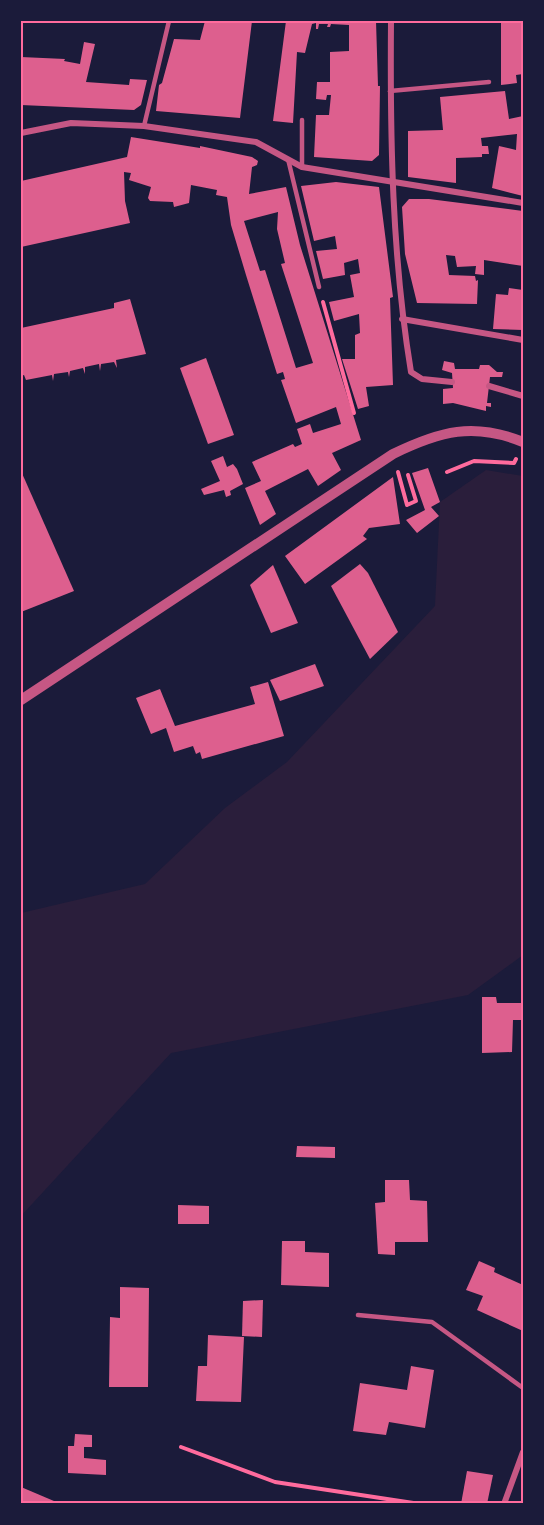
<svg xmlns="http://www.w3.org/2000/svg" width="544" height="1525" font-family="Roboto,sans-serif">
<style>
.green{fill:#2a1e3b}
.building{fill:#dd5f8e;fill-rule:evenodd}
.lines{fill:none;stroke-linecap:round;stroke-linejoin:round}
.path{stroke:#ff6b9d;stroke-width:4}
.service{stroke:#c65784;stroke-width:4.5}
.minor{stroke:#c65784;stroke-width:6}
.tertiary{stroke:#c65784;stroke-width:10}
.neatline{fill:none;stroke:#ff6b9d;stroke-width:2}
</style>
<rect width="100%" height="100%" fill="#1b1b3a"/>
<polygon class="green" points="486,470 523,476 523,955 468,995 171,1053 21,1216 21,913 145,884 225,808 287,762 435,606 440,502"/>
<g class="building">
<polygon points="205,21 252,21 240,118 156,111 159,85 162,83 174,39 200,40"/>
<polygon points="286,21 376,21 378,86 380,86 379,155 372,161 314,157 316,115 329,115 331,95 327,95 326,100 316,99 317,82 330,82 330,52 349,51 349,25 331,24 330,27 327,27 328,24 319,24 318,29 316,29 316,23 312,24 305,53 297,52 293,123 273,121"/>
<polygon points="501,21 523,21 523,74 516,75 517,83 501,85"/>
<polygon points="84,42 95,44 86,82 129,85 130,79 147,80 141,105 134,110 21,105 21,57 65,59 64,61 80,64"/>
<polygon points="505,91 509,119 523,116 523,196 492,188 499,146 516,150 517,134 481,138 482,146 488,146 489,154 482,154 482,157 456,158 456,183 408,177 408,131 443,130 440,97"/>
<path d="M 131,137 L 200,148 L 200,146 L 252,157 L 258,161 L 257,165 L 252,167 L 249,194 L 286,187 L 300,245 L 361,440 L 332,453 L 341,470 L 318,486 L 308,469 L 265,491 L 276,514 L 260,525 L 245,488 L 261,481 L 252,462 L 293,444 L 295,447 L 302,444 L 297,429 L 310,424 L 313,433 L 341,424 L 336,407 L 296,423 L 281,380 L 285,379 L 283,372 L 277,374 L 246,275 L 231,225 L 227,197 L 216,195 L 217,190 L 191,185 L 189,203 L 174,207 L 173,202 L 150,201 L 148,198 L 151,187 L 129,180 L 131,173 L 124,172 L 125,201 L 130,223 L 21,247 L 21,181 L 127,157 ZM 278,212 L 277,229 L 285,263 L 281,264 L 313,363 L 296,368 L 265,270 L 260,271 L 244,221 Z"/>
<polygon points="336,182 379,187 393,297 390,298 393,385 366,387 369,406 358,409 342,359 355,359 355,335 360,333 359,314 334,321 329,302 354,297 350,275 360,273 358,259 344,263 345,275 323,279 316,251 337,249 335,236 314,241 301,186"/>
<polygon points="409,199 429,199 523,211 523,266 484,260 484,275 475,274 476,266 457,267 455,256 446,255 449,275 475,276 476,281 478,280 477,304 417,303 405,254 402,207"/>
<polygon points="509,288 523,290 523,330 493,329 496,294 508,295"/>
<polygon points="130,299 146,354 116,360 117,368 114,362 101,364 100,371 99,364 85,367 85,374 83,368 70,371 69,377 68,372 54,374 53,381 52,375 26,380 24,375 21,376 21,328 114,308 114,303"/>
<polygon points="206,358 234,435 208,444 180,368"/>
<polygon points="444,361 454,363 455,369 479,369 480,365 489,365 497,372 503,372 502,377 490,377 487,403 491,403 491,407 486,406 486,411 453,403 443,404 443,389 453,388 452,373 442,370"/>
<polygon points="223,456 227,467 233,464 237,469 243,484 230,491 231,495 226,497 224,490 204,495 201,489 220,481 211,461"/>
<polygon points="428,468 440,502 431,507 439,516 417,533 406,520 425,510 412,473"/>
<polygon points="21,471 74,591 21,612"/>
<polygon points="393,477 400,524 369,528 363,536 367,539 305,584 285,556"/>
<polygon points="360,564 368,573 398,632 370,659 331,586"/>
<polygon points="273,565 298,623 271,633 250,585"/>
<polygon points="315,664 324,686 280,701 270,680"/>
<polygon points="268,682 284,736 202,759 200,752 196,754 193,746 174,752 166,728 151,734 136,698 160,689 175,726 255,704 250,687"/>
<polygon points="482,997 496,997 497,1003 523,1003 523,1020 513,1020 512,1052 482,1053"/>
<polygon points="297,1146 335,1147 335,1158 296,1157"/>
<polygon points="385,1180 409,1180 410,1200 427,1201 428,1242 395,1242 395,1255 378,1254 375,1203 385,1202"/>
<polygon points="178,1205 209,1206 209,1224 178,1224"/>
<polygon points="282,1241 305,1241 305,1252 329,1253 329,1287 281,1285"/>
<polygon points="479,1261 495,1268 494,1272 523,1285 523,1331 477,1310 483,1296 466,1290"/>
<polygon points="120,1287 149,1288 148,1387 109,1387 110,1317 120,1318"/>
<polygon points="263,1300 262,1337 242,1336 243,1301"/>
<polygon points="208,1335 244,1337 241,1402 196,1401 198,1366 207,1366"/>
<polygon points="411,1366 434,1370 425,1428 389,1422 386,1435 353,1431 360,1383 407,1390"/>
<polygon points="75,1434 92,1435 92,1447 84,1447 84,1458 106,1460 106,1475 68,1473 68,1446 74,1446"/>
<polygon points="467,1471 493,1475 487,1504 461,1504"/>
<polygon points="21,1487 61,1504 21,1504"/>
</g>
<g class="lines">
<g class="path">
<polyline points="323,302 354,413"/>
<polyline points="398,472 407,505 416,501 408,475"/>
<polyline points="447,472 474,461 514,463 516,459"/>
<polyline points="181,1447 275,1482 420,1504"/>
</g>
<g class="service">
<polyline points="390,91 489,82"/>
<polyline points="144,126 169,21"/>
<polyline points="288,159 319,287"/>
<polyline points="302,167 302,120"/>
<polyline points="358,1315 432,1322 523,1388"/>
</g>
<g class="minor">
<path d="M 391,21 C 390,139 392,256 411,372 L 422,379 L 452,382"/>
<polyline points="21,133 71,123 144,126 256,142 302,167 523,203"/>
<polyline points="402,319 523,340"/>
<polyline points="489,386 523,396"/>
<polyline points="504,1504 523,1452"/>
</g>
<path class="tertiary" d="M 21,700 L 393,454 C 440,431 474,422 523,442"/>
</g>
<rect width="544" height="1525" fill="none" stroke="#1b1b3a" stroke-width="45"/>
<rect x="22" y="22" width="500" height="1480" class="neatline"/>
</svg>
